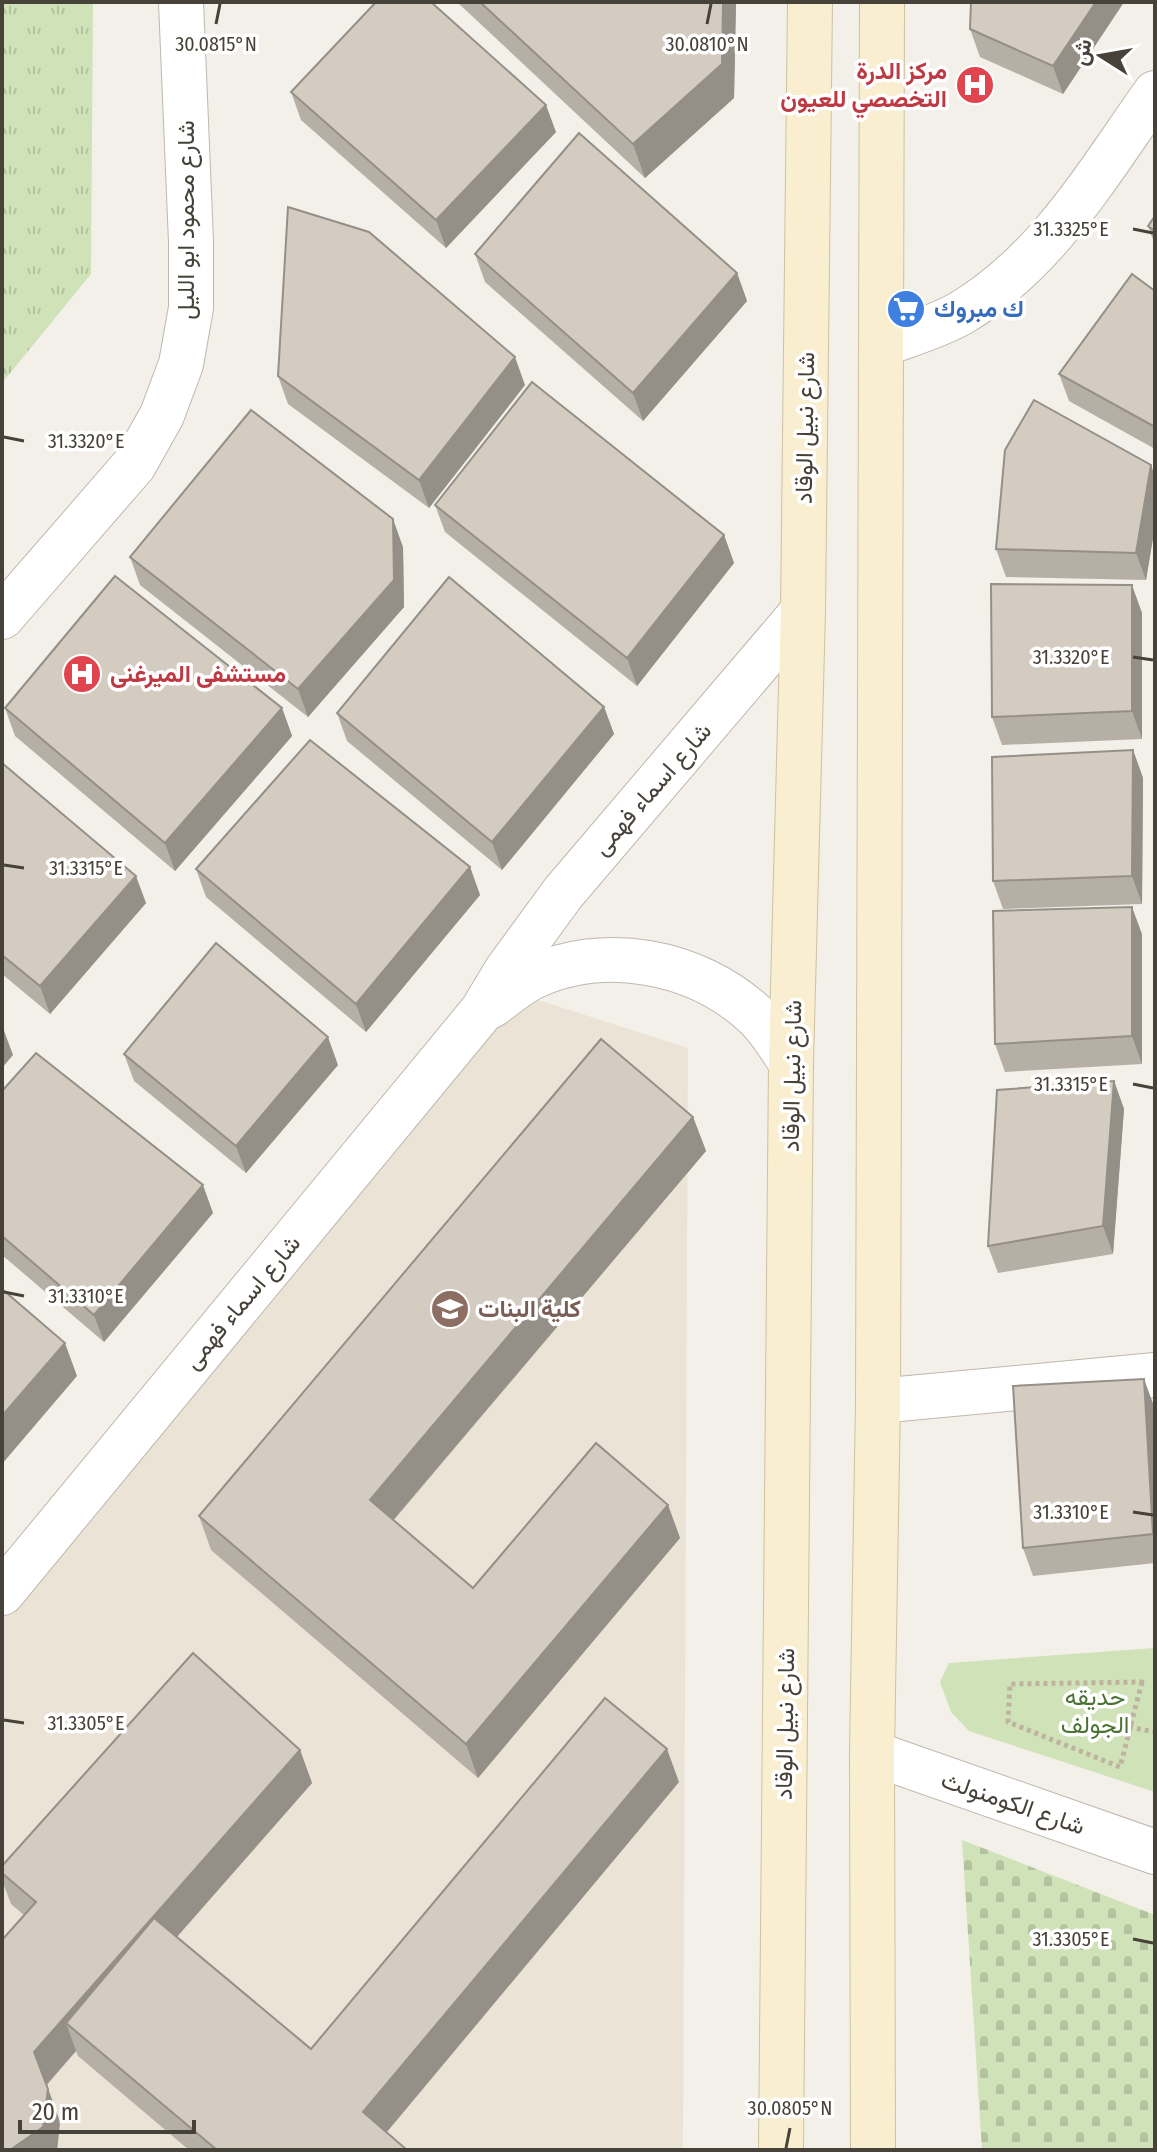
<svg xmlns="http://www.w3.org/2000/svg" width="1157" height="2152" font-family="'Fira Sans Condensed',Vazirmatn,sans-serif">
<style>
.education{fill:#ebe4d6}
.grass{fill:url(#grass-tufts)}
.cemetery{fill:url(#cemetery-stones)}
.green{fill:#d0e2b8}
.lines{fill:none;stroke-linecap:round;stroke-linejoin:round}
.street-casing{stroke:#beb8ae;stroke-width:46}
.secondary-casing{stroke:#cdc19f;stroke-width:46}
.path{stroke:#beb3a1;stroke-width:5;stroke-dasharray:4 4;stroke-linecap:butt}
.street{stroke:#fff;stroke-width:44}
.secondary{stroke:#f9eecf;stroke-width:44}
.wall{fill:#b6afa6}
.shaded-wall{fill:#948f87}
.building{fill:#d4ccc1;stroke:#948f87;stroke-width:2}
.ticks{fill:none;stroke:#464139;stroke-width:3}
.labels{text-anchor:middle;dominant-baseline:central;stroke-width:7;stroke-linejoin:round;paint-order:stroke}
.health-label{font-size:24px;font-weight:bold;fill:#be3a42;stroke:#fff;text-anchor:end}
.street-label{font-size:24px;fill:#464139;stroke:#fff}
.shop-label{font-size:24px;font-weight:bold;fill:#366cbe;stroke:#fff;text-anchor:start}
.education-label{font-size:24px;font-weight:bold;fill:#785e54;stroke:#fff;text-anchor:start}
.park-label{font-size:24px;fill:#4b7233;stroke:#fff}
.ticks-label{font-size:20px;text-anchor:middle;fill:#464139;stroke:#fff;stroke-width:7;stroke-linejoin:round;paint-order:stroke}
</style>
<defs>
<pattern id="grass-tufts" width="24" height="20" patternUnits="userSpaceOnUse" patternTransform="scale(2)"><rect width="24" height="20" fill="#d0e2b8"/><path d="M3 7l-1-3M5 7V3M7 7l1-3M15 17l-1-3M17 17v-4M19 17l1-3" fill="none" stroke="#b4c39f"/></pattern>
<pattern id="cemetery-stones" width="16" height="16" patternUnits="userSpaceOnUse" patternTransform="scale(2)"><rect width="16" height="16" fill="#d0e2b8"/><path d="M2 7V4a2 2 0 0 1 4 0v3zM10 15v-3a2 2 0 0 1 4 0v3z" fill="#b4c39f"/></pattern>
</defs>
<rect width="100%" height="100%" fill="#f3f0ea"/>
<polygon class="education" points="479,981 688,1048 683,2150 2,2150 2,1570"/>
<polygon class="grass" points="2,2 93,2 91,274 2,383"/>
<polygon class="cemetery" points="962,1840 1155,1915 1155,2150 982,2150"/>
<polygon class="green" points="1155,1648 1155,1792 969,1731 951,1712 940,1682 949,1663"/>
<g class="lines">
<g class="street-casing">
<g id="street">
<path d="M 881,345 C 907,335 937,327 961,313 C 1048,261 1098,173 1155,93"/>
<polyline points="2,617 134,465 162,415 181,364 191,308 191,242 181,2"/>
<path d="M 491,1006 C 504,997 517,985 531,978 C 604,943 696,961 754,1014 C 769,1027 780,1047 791,1063"/>
<polyline points="878,1401 1155,1375"/>
<polyline points="2,1593 482,1011 506,971 563,893 803,611"/>
<polyline points="872,1753 1155,1852"/>
</g>
</g>
<g class="secondary-casing">
<g id="secondary">
<polyline points="781,2150 791,1063 803,611 810,2"/>
<polyline points="873,2150 872,1753 878,1401 882,2"/>
</g>
</g>
<g class="path">
<polygon points="1142,1682 1120,1767 1008,1722 1010,1684"/>
<polyline points="1129,1727 1155,1732"/>
</g>
<use href="#street" class="street"/>
<use href="#secondary" class="secondary"/>
</g>
<g class="wall">
<polygon points="457,2 736,2 734,98 645,178"/>
<polygon points="971,2 1124,2 1063,94 980,57 970,29"/>
<polygon points="291,92 556,132 446,248 301,120"/>
<polygon points="1155,216 1155,245 1148,226"/>
<polygon points="475,254 737,273 747,301 643,421 485,282"/>
<polygon points="1155,291 1155,449 1069,401 1059,374"/>
<polygon points="278,376 525,385 429,508 288,404"/>
<polygon points="1151,465 1155,477 1155,526 1146,580 1006,577 996,549"/>
<polygon points="435,505 724,535 734,563 637,686 445,532"/>
<polygon points="403,547 404,607 308,717 140,585 130,557"/>
<polygon points="1142,613 1142,739 1002,745 992,717"/>
<polygon points="604,707 614,734 502,870 347,741 337,713"/>
<polygon points="5,708 282,708 292,736 175,871 15,736"/>
<polygon points="1133,750 1143,778 1142,904 1003,909 993,881"/>
<polygon points="2,763 146,903 50,1014 2,974"/>
<polygon points="470,867 480,895 366,1032 206,897 196,869"/>
<polygon points="1142,934 1142,1064 1005,1072 995,1044"/>
<polygon points="124,1054 338,1065 246,1173 134,1081"/>
<polygon points="1114,1081 1124,1109 1113,1254 998,1273 988,1246"/>
<polygon points="2,1091 213,1213 104,1342 2,1255"/>
<polygon points="693,1117 706,1151 394,1520 473,1588 668,1505 680,1538 478,1778 211,1550 199,1516"/>
<polygon points="1154,1406 1155,1563 1033,1576 1023,1548"/>
<polygon points="300,1750 312,1783 177,1937 311,2049 679,1782 387,2132 407,2150 189,2150 78,2056 76,2051 47,2085 60,2122 57,2150 2,2150 24,1915 11,1904 2,1880 2,1866"/>
</g>
<g class="shaded-wall">
<polygon points="723,2 736,2 734,98 645,178 633,144"/>
<polygon points="1096,2 1124,2 1063,94 1053,66"/>
<polygon points="546,105 556,132 446,248 436,220"/>
<polygon points="737,273 747,301 643,421 633,393"/>
<polygon points="515,357 525,385 429,508 419,480"/>
<polygon points="1151,465 1155,477 1155,526 1146,580 1136,553"/>
<polygon points="393,519 403,547 404,607 308,717 298,689"/>
<polygon points="724,535 734,563 637,686 627,658"/>
<polygon points="1132,585 1142,613 1142,739 1132,711"/>
<polygon points="604,707 614,734 502,870 492,842"/>
<polygon points="282,708 292,736 175,871 165,843"/>
<polygon points="1133,750 1143,778 1142,904 1132,876"/>
<polygon points="470,867 480,895 366,1032 356,1004"/>
<polygon points="136,876 146,903 50,1014 40,986"/>
<polygon points="1132,907 1142,934 1142,1064 1132,1036"/>
<polygon points="3,1028 13,1055 2,1068 2,1029"/>
<polygon points="328,1037 338,1065 246,1173 236,1146"/>
<polygon points="1114,1081 1124,1109 1113,1254 1103,1226"/>
<polygon points="693,1117 706,1151 382,1533 370,1500"/>
<polygon points="203,1185 213,1213 104,1342 94,1315"/>
<polygon points="65,1343 77,1376 2,1464 2,1416"/>
<polygon points="1144,1379 1154,1406 1155,1539 1153,1534"/>
<polygon points="668,1505 680,1538 478,1778 466,1744"/>
<polygon points="667,1749 679,1782 375,2146 363,2112"/>
<polygon points="300,1750 312,1783 86,2040 66,2023 76,2051 46,2085 34,2052"/>
<polygon points="48,2089 60,2122 57,2150 10,2150"/>
</g>
<g class="building">
<polygon points="376,2 431,2 546,105 436,220 291,92"/>
<polygon points="480,2 723,2 722,64 633,144"/>
<polygon points="971,2 1096,2 1053,66 970,29"/>
<polygon points="579,133 737,273 633,393 475,254"/>
<polygon points="288,207 369,232 515,357 419,480 278,376"/>
<polygon points="1155,216 1155,231 1148,226"/>
<polygon points="1132,274 1155,291 1155,427 1059,374"/>
<polygon points="532,382 724,535 627,658 435,505"/>
<polygon points="1034,400 1151,465 1136,553 996,549 1005,450"/>
<polygon points="251,410 393,519 394,580 298,689 130,557"/>
<polygon points="115,576 282,708 165,843 5,708"/>
<polygon points="449,577 604,707 492,842 337,713"/>
<polygon points="991,584 1132,585 1132,711 992,717"/>
<polygon points="310,740 470,867 356,1004 196,869"/>
<polygon points="1133,750 1132,876 993,881 992,757"/>
<polygon points="2,763 136,876 40,986 2,955"/>
<polygon points="1132,907 1132,1036 995,1044 993,911"/>
<polygon points="216,943 328,1037 236,1146 124,1054"/>
<polygon points="601,1039 693,1117 370,1500 473,1588 596,1443 668,1505 466,1744 199,1516"/>
<polygon points="36,1053 203,1185 94,1315 2,1236 2,1091"/>
<polygon points="1114,1081 1103,1226 988,1246 997,1090"/>
<polygon points="2,1289 65,1343 2,1416"/>
<polygon points="1144,1379 1153,1534 1023,1548 1013,1386"/>
<polygon points="193,1653 300,1750 34,2052 48,2089 43,2127 10,2150 2,2150 2,1940 36,1902 2,1873 2,1866"/>
<polygon points="605,1698 667,1749 363,2112 407,2150 217,2150 66,2023 154,1918 311,2049"/>
</g>
<path class="ticks" d="M 216,24 L 220,4M 707,24 L 711,4M 1133,229 L 1153,233M 4,437 L 24,441M 1133,657 L 1153,660M 4,865 L 24,868M 1133,1084 L 1153,1088M 4,1292 L 24,1296M 1133,1512 L 1153,1515M 4,1720 L 24,1723M 1133,1939 L 1153,1943M 786,2148 L 790,2128"/>
<defs>
<g id="hospital-disc" transform="scale(2)"><circle r="9.5" fill="#e0444e" stroke="#fff"/><path d="M-5-5h3v3.5h4V-5h3V5h-3V1.5h-4V5h-3Z" fill="#fff"/></g>
<g id="supermarket-disc" transform="scale(2)"><circle r="9.5" fill="#3f7fe0" stroke="#fff"/><path d="M-6-5.5h2.5l.6 2H6L4.5 2H-2.5L-4.4-4H-6ZM-1.5 3.2a1.3 1.3 0 1 0 .1 0ZM3 3.2a1.3 1.3 0 1 0 .1 0Z" fill="#fff"/></g>
<g id="university-disc" transform="scale(2)"><circle r="9.5" fill="#8d6e63" stroke="#fff"/><path d="M0-5L7-2L0 1L-7-2ZM-4 1L0 2.5L4 1V4Q0 6-4 4Z" fill="#fff"/></g>
</defs>
<g fill-rule="evenodd">
<use href="#hospital-disc" x="975" y="85"/>
<use href="#supermarket-disc" x="906" y="309"/>
<use href="#hospital-disc" x="82" y="674"/>
<use href="#university-disc" x="450" y="1309"/>
</g>
<g class="labels">
<g class="health-label">
<text x="947" y="71">مركز الدرة<tspan x="947" dy="28">التخصصي للعيون</tspan></text>
<text x="110" y="674" text-anchor="start">مستشفى الميرغنى</text>
</g>
<g class="street-label">
<text transform="translate(186 220) rotate(-90)">شارع محمود ابو الليل</text>
<text transform="translate(805 428) rotate(-89)">شارع نبيل الوقاد</text>
<text transform="translate(652 789) rotate(-49)">شارع اسماء فهمى</text>
<text transform="translate(792 1076) rotate(-89)">شارع نبيل الوقاد</text>
<text transform="translate(242 1302) rotate(-50)">شارع اسماء فهمى</text>
<text transform="translate(785 1724) rotate(-89)">شارع نبيل الوقاد</text>
<text transform="translate(1013 1803) rotate(19)">شارع الكومنولث</text>
</g>
<g class="shop-label">
<text x="934" y="309">ك مبروك</text>
</g>
<g class="education-label">
<text x="478" y="1309">كلية البنات</text>
</g>
<g class="park-label">
<text x="1095" y="1697">حديقه<tspan x="1095" dy="28">الجولف</tspan></text>
</g>
</g>
<g class="ticks-label">
<text x="216" y="51">30.0815°N</text>
<text x="707" y="51">30.0810°N</text>
<text x="1071" y="236">31.3325°E</text>
<text x="86" y="448">31.3320°E</text>
<text x="1071" y="664">31.3320°E</text>
<text x="86" y="875">31.3315°E</text>
<text x="1071" y="1091">31.3315°E</text>
<text x="86" y="1303">31.3310°E</text>
<text x="1071" y="1519">31.3310°E</text>
<text x="86" y="1730">31.3305°E</text>
<text x="1071" y="1946">31.3305°E</text>
<text x="790" y="2115">30.0805°N</text>
</g>
<rect width="1157" height="2152" fill="none" stroke="#464139" stroke-width="8"/>
<g transform="translate(1101 56) rotate(281)" stroke="#ffffff" stroke-width="6" paint-order="stroke">
<path d="M0-6L14 30L0 20L-14 30Z" fill="#464139"/>
<text y="-12" font-size="22" font-weight="bold" text-anchor="middle" fill="#464139">ش</text>
</g>
<path d="M20 2120v12h174v-12" fill="none" stroke="#464139" stroke-width="4"/>
<text x="32" y="2120" font-size="24" fill="#464139" stroke="#ffffff" stroke-width="6" paint-order="stroke">20 m</text>
</svg>
